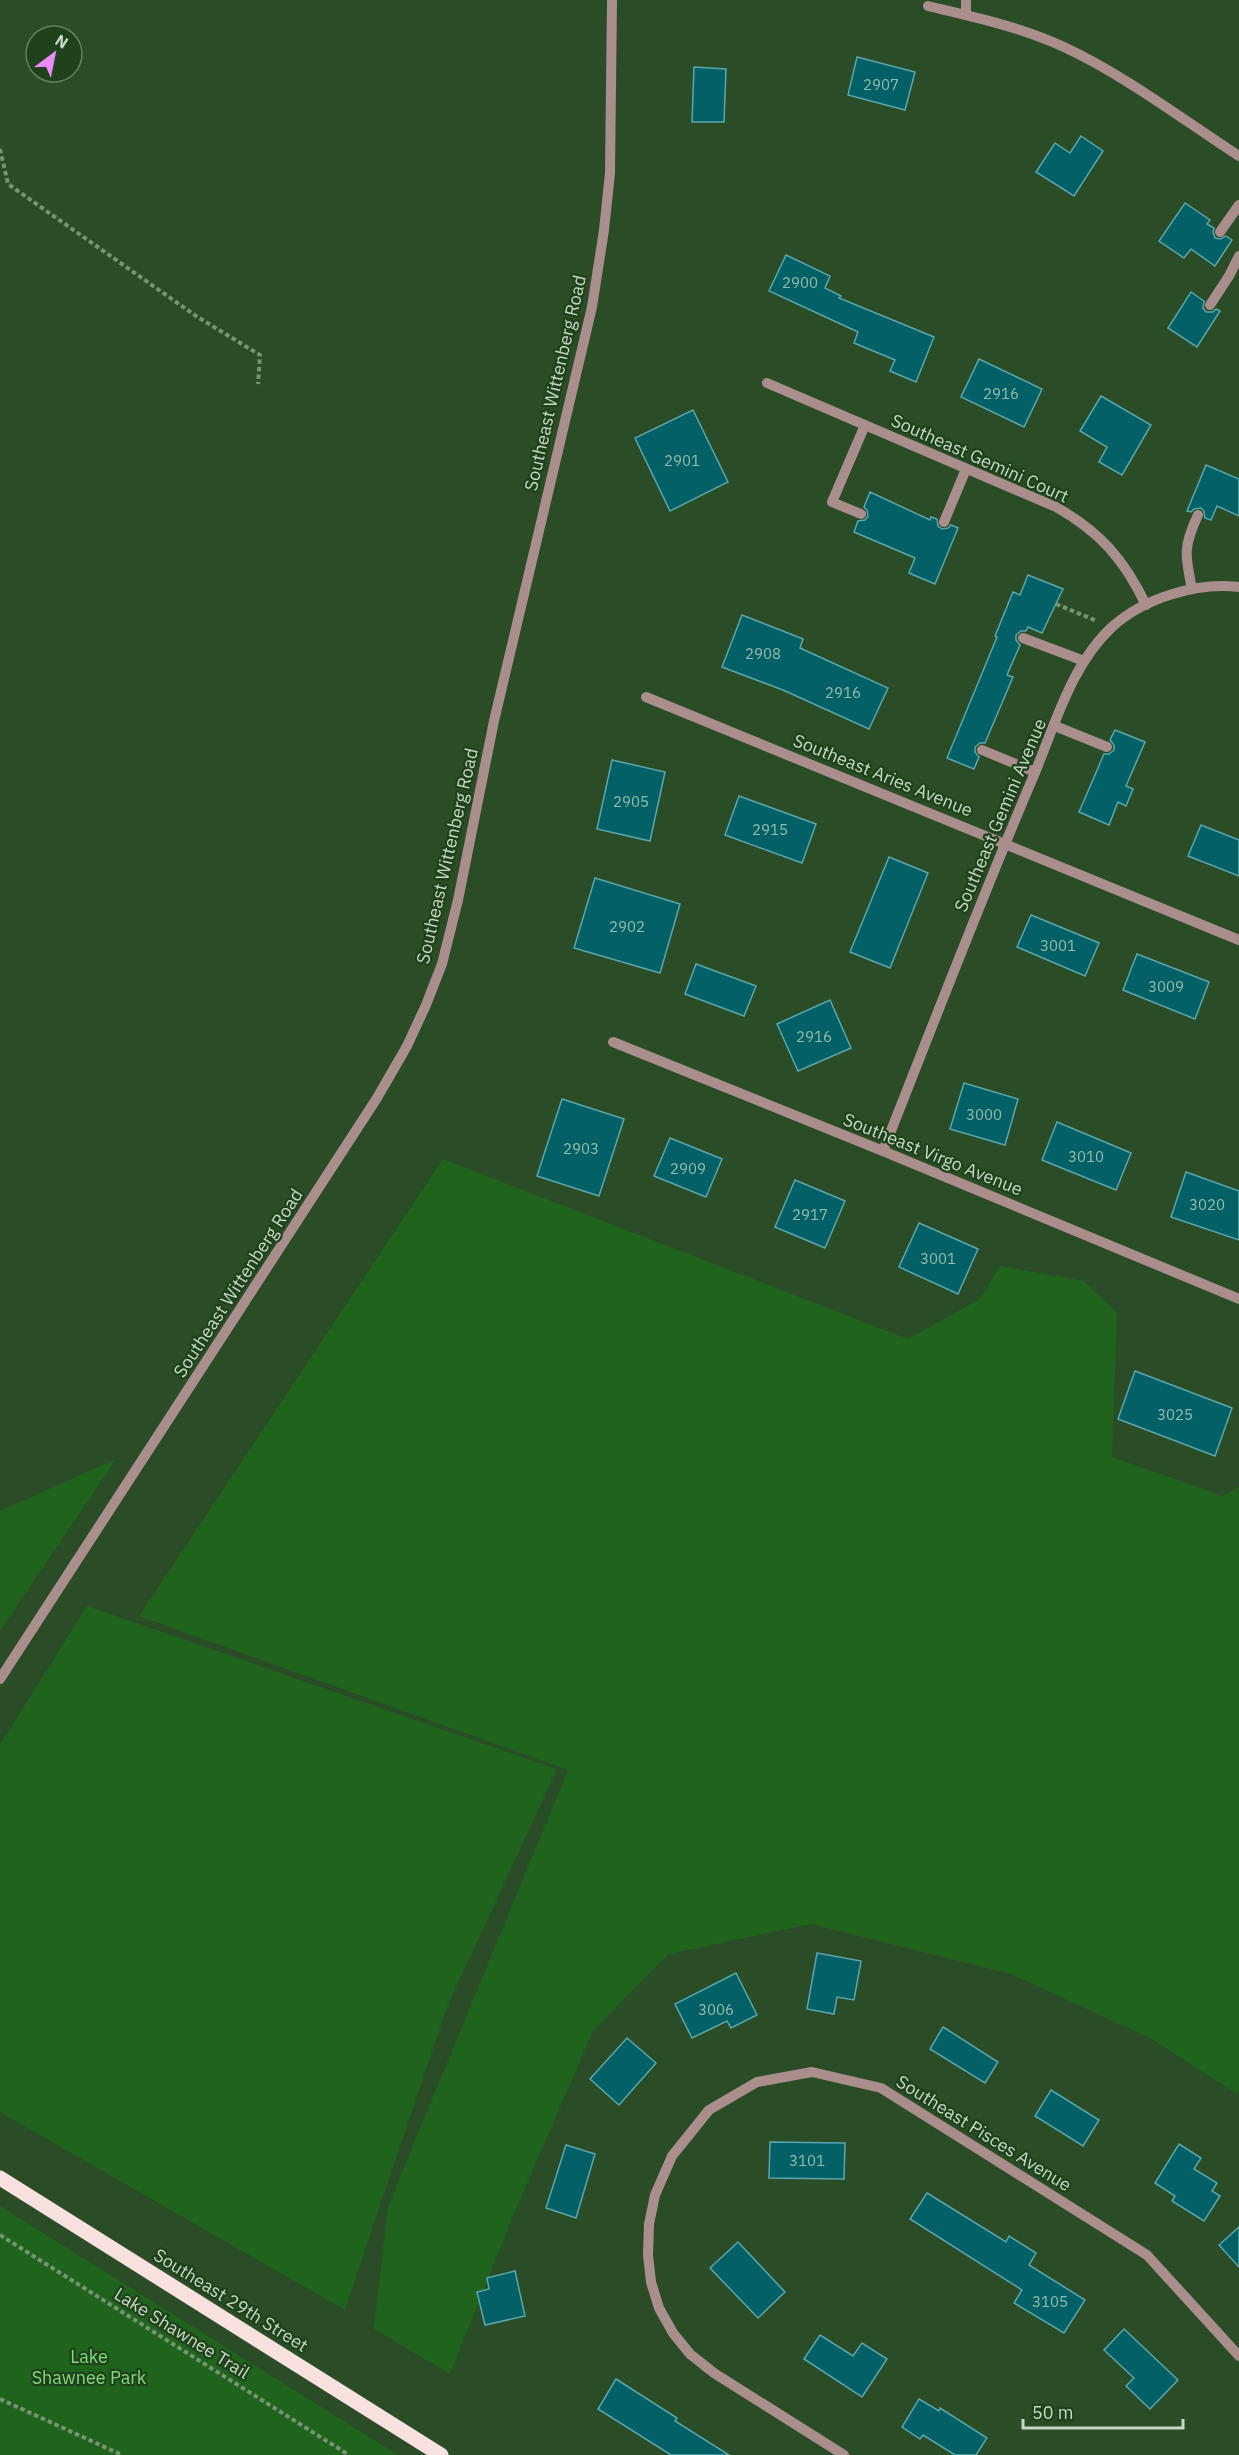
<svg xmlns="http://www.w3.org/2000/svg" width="1239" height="2455" font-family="'IBM Plex Sans',sans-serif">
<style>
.green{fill:#20631c}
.building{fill:#026066;stroke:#5ba6ac;stroke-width:1.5}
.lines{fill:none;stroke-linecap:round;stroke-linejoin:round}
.path{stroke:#779374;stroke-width:4;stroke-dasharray:4.5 3;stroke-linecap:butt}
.minor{stroke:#aa8e8c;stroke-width:10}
.major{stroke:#f8e1df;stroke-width:15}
.labels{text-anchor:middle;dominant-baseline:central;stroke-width:4.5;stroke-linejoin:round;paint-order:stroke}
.number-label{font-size:15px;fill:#95bcac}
.street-label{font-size:18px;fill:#c6dac3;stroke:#1f421c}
.park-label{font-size:18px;fill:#82da7b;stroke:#1f421c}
</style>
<rect width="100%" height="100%" fill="#2a4d27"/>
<g class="green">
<polygon points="443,1159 908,1339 980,1299 1000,1266 1084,1281 1117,1313 1112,1457 1223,1496 1239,1487 1239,2090 1237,2094 1152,2039 1011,1974 811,1924 669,1954 593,2031 518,2204 450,2374 374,2329 388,2206 568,1770 139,1616"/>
<polygon points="116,1459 0,1631 0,1511"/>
<polygon points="87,1606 557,1769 447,2007 345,2310 0,2112 0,1745"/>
<polygon points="0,2206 398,2455 0,2455"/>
</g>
<g class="building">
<polygon points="857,57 915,72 905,110 848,95"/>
<polygon points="694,67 726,69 724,122 692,122"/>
<polygon points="1081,136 1103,151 1074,196 1036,172 1055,143 1070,153"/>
<polygon points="1185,203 1210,220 1207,224 1214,228 1213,232 1215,238 1220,239 1226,236 1232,240 1215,266 1191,249 1184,258 1159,241"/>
<polygon points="786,255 830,276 825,288 841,296 839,298 934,337 916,382 890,371 895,360 854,343 858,332 769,291"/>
<polygon points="1191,292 1204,301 1203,308 1206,312 1213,312 1216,309 1220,311 1197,347 1168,328"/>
<polygon points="979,359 1042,389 1024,427 961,397"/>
<polygon points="1101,396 1151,425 1122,475 1099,462 1107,447 1080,431"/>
<polygon points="693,410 728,482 670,511 635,438"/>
<polygon points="1206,465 1239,479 1239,516 1217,506 1211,520 1205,518 1204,511 1201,508 1194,509 1191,512 1187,511"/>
<polygon points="870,492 930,520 931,517 937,519 938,526 942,529 948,528 951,525 958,528 935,584 909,573 915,558 854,532 858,521 865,520 868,516 867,510 864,507"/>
<polygon points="1028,575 1063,589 1042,633 1028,627 1026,631 1021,631 1016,635 1016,640 1020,645 1007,675 1013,677 985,743 980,743 975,747 975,752 979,757 974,769 947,758 997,637 995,636 1013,592 1020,595"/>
<polygon points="742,615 803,639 800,648 888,688 869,729 783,690 722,667"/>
<polygon points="1115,730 1145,742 1126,786 1133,789 1126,806 1118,802 1109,825 1079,812 1104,754 1109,754 1114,750 1114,745 1110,740"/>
<polygon points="612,760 665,772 650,841 597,829"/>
<polygon points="739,796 816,824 802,863 725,835"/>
<polygon points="1201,825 1239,840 1239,876 1188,856"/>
<polygon points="889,857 928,873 890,968 850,952"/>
<polygon points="595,878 680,904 660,973 574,948"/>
<polygon points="1031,915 1099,943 1085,976 1017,947"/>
<polygon points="1137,954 1209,982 1195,1019 1123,990"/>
<polygon points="696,964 756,986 744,1016 685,994"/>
<polygon points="830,1000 851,1048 798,1071 777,1024"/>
<polygon points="964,1083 1018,1099 1005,1145 950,1129"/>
<polygon points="562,1099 624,1119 599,1196 537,1176"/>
<polygon points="1057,1122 1131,1153 1116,1190 1042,1160"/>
<polygon points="670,1138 722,1159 706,1197 654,1176"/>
<polygon points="1186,1172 1239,1191 1239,1240 1171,1217"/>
<polygon points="795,1180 845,1201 825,1248 775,1227"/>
<polygon points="919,1223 978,1249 958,1294 899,1267"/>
<polygon points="1135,1371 1232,1408 1215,1456 1118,1419"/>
<polygon points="817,1953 861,1961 854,2000 837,1997 834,2014 807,2009"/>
<polygon points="736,1973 757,2015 731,2028 727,2021 692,2038 675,2004"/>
<polygon points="943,2027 998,2062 985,2083 930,2049"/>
<polygon points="627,2038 656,2063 619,2105 590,2079"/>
<polygon points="1051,2090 1099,2120 1083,2146 1035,2116"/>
<polygon points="770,2142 845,2143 844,2179 769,2178"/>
<polygon points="1179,2144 1201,2158 1194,2169 1217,2183 1212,2191 1220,2196 1204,2221 1172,2201 1175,2196 1155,2183"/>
<polygon points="566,2145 595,2154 576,2218 546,2208"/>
<polygon points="927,2193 1006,2242 1009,2236 1036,2253 1029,2265 1085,2300 1064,2333 1014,2303 1022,2290 910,2219"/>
<polygon points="1239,2227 1239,2267 1219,2245"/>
<polygon points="738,2242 785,2292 758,2318 710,2268"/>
<polygon points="515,2271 525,2316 485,2325 477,2292 489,2289 487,2278"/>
<polygon points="1124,2329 1178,2380 1150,2409 1126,2386 1134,2378 1104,2350"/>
<polygon points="820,2335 853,2356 862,2343 887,2359 862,2397 804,2359"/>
<polygon points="616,2379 677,2418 675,2421 729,2455 671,2455 598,2409"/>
<polygon points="919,2399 939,2411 940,2408 987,2438 976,2455 955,2455 923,2435 920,2439 902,2427"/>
</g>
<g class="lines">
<g class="path">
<polyline points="0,149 8,184 196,316 260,355 258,384"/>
<polyline points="1056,604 1097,621"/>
<polyline points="0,2235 349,2455"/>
<polyline points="0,2399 122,2455"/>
</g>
<g class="minor">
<path d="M 928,6 C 974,17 1021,27 1064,47 C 1126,76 1182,119 1239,156"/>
<polyline points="966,15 966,0"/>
<polyline points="1220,232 1239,205"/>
<polyline points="1210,305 1229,276 1239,256"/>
<path d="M 767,383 L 1056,507 C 1100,532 1124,559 1146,605"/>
<polyline points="861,514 832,502 865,425"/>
<polyline points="944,522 966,469"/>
<path d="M 1192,589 C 1185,556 1183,546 1198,515"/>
<polyline points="1023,638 1084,661"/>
<polyline points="646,697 1239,940"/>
<polyline points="1055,726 1107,747"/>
<polyline points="982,750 1035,772"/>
<polyline points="613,1042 883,1151 1239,1299"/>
<path d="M 883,1151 C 933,1025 981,899 1034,775 C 1055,725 1071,665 1112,627 C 1144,598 1197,582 1239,587"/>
<polyline points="0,1679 377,1098 407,1046 426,1005 442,964 458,900 494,721 592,307 604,230 610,173 612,0"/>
<polyline points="844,2455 714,2373 690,2354 673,2333 659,2308 651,2282 648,2255 649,2224 655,2195 672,2156 709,2110 757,2082 812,2072 881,2088 1147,2255 1239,2356"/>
</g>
<polyline class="major" points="0,2178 441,2455"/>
</g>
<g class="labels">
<g class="number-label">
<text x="881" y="84">2907</text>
<text x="800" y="282">2900</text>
<text x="1001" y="393">2916</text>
<text x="682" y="460">2901</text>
<text x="763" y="653">2908</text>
<text x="843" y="692">2916</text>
<text x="631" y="801">2905</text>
<text x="770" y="829">2915</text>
<text x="627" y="926">2902</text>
<text x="1058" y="945">3001</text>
<text x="1166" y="986">3009</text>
<text x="814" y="1036">2916</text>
<text x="984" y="1114">3000</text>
<text x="581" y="1148">2903</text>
<text x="1086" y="1156">3010</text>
<text x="688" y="1168">2909</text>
<text x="1207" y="1204">3020</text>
<text x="810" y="1214">2917</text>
<text x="938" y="1258">3001</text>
<text x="1175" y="1414">3025</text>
<text x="716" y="2009">3006</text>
<text x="807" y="2160">3101</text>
<text x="1050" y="2301">3105</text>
</g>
<g class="street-label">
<text transform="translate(555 383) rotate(-77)">Southeast Wittenberg Road</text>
<text transform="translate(980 458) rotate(24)">Southeast Gemini Court</text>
<text transform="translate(883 775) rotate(22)">Southeast Aries Avenue</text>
<text transform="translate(1000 815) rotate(-67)">Southeast Gemini Avenue</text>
<text transform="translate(447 856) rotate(-77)">Southeast Wittenberg Road</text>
<text transform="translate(933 1154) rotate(22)">Southeast Virgo Avenue</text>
<text transform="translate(238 1283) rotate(-57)">Southeast Wittenberg Road</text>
<text transform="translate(984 2133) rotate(32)">Southeast Pisces Avenue</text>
<text transform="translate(231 2300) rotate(32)">Southeast 29th Street</text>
<text transform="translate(182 2333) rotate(32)">Lake Shawnee Trail</text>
</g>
<g class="park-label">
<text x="89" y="2356">Lake<tspan x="89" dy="21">Shawnee Park</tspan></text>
</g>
</g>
<g transform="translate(54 54) rotate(32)"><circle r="28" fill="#1f421c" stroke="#627f5f" stroke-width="1.5"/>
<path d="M0-4.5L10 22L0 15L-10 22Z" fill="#ec8cfa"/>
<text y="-9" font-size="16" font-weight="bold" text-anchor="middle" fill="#c6dac3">N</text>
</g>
<path d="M1023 2419v9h160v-9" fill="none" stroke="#c6dac3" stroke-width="3"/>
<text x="1032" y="2419" font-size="18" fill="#c6dac3" stroke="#1f421c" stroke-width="4.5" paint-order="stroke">50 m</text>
</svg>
